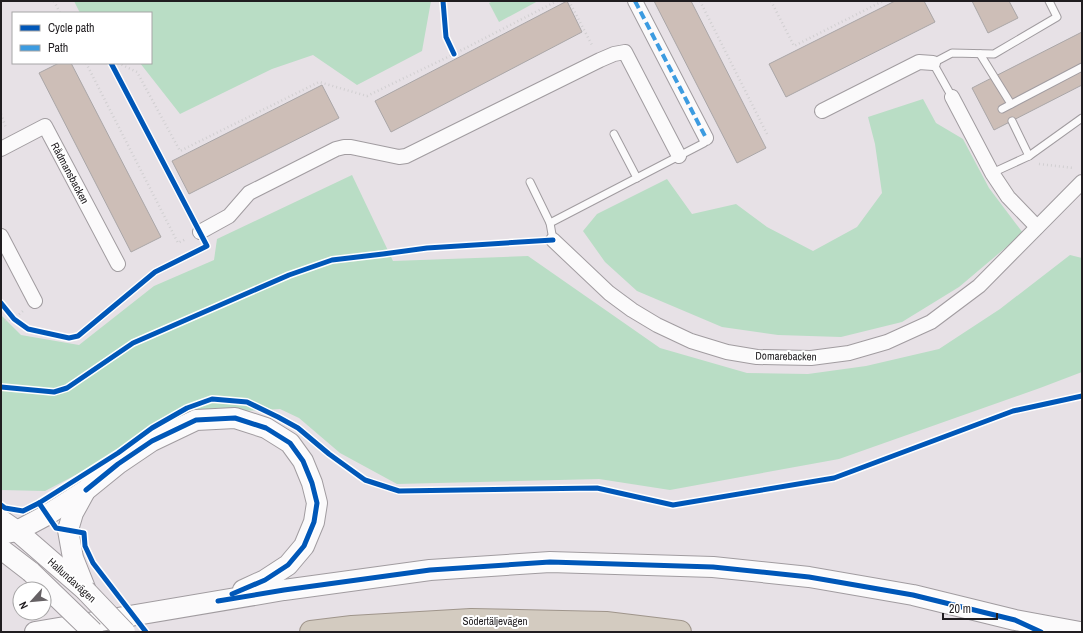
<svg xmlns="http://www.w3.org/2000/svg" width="1083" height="633" font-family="'Archivo Narrow',sans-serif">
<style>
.green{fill:#b9ddc5}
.building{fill:#cdbeb7;stroke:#aaa6a7}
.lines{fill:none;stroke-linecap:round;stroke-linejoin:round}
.service-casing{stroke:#a19ca0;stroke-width:9}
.minor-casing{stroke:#a19ca0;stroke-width:16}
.secondary-casing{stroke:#a19ca0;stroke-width:22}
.motorway-casing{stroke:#9f958b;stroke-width:24}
.path{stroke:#d1cfd1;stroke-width:2.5;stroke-dasharray:1 3;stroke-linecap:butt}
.service{stroke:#fbfafb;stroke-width:7}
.minor{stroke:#fbfafb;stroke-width:14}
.secondary{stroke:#fbfafb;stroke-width:20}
.motorway{stroke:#d3cbc0;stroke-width:22}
.secondary-bridge-casing{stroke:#a19ca0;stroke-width:22;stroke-linecap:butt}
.secondary-bridge{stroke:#fbfafb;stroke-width:20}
.quiet{stroke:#3c9be0;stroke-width:4;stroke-dasharray:8 4;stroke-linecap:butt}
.cycleway-casing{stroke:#fff;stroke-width:8}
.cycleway{stroke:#0057b8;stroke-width:5}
.labels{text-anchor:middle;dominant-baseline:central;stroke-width:4;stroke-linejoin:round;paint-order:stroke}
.street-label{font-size:11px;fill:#201d20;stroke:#fff}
</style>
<rect width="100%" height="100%" fill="#e7e1e6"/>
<g class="green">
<polygon points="74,1 431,1 422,51 357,85 313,55 272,69 180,114 140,63 151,63 151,13 80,13"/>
<polygon points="493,1 538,1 499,22 489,3"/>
<polygon points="923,99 936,123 963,139 989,188 1023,233 959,287 902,322 841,337 778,335 722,327 637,291 605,262 583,231 597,214 667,179 692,214 736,204 767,227 813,251 857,227 882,193 875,144 868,117"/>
<polygon points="352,175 393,261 528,256 660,348 747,373 808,374 866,366 939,349 1000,309 1070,255 1082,258 1082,372 1040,388 839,459 670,490 599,479 397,484 340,453 299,418 280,409 170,415 118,453 45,491 1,490 1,315 21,335 79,345 154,286 214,260 217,239"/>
</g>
<g class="building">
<polygon points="567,1 582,32 391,132 375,101"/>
<polygon points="654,1 691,1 766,148 737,163"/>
<polygon points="895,1 924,1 935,22 786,97 769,64"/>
<polygon points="972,1 1009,1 1018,18 988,33"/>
<polygon points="1082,32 1082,85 994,130 972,88"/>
<polygon points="59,63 71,63 161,237 131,252 39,73"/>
<polygon points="322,85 339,118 189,194 172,161"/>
</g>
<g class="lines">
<g class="service-casing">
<g id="service">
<polyline points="980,54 1011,104"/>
<polyline points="952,97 933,63 952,53 994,54 1057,17 1049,1"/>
<polyline points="1002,109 1082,67"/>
<polyline points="1012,121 1029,156"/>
<polyline points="614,134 637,178"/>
<polyline points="992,173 1029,156 1082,118"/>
<polyline points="530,182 550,223"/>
<polyline points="553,240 550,223 704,143 706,138"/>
</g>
</g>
<g class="minor-casing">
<g id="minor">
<polyline points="635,1 706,138"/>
<polyline points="952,97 992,173 1008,197 1037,227"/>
<polyline points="822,111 919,62 933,63"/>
<polyline points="1,149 45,126 118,264"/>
<polyline points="200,232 229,216 249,193 336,149 344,147 351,147 399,157 406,156 600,60 614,54 625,52 679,156"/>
<polyline points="1,236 35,301"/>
<polyline points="553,240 609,293 632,310 657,325 691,341 727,352 757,357 811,358 849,353 887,342 931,322 979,286 1082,182"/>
</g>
</g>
<g class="secondary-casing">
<g id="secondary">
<polyline points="84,493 73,513 68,530 73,558 85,588"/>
<polyline points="1,520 17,531 85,590"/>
<polyline points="1,534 17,531 47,515 86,490 118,464 152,441 196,420 235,418 266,428 290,443 303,461 312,483 317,503 314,522 304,546 288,565 265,580 243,590"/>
<polyline points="1,549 31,572"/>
<polyline points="35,632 284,590 430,570 550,562 713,567 809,577 913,595 1015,620 1080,632"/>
</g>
</g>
<g class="motorway-casing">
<polyline id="motorway" points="311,632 352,627 471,620 606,623 680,632"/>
</g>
<g class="path">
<polyline points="54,1 60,13"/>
<polyline points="569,1 593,47"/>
<polyline points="700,1 767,134"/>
<polyline points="771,1 794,46 883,1"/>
<polyline points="86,63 178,243 186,239"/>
<polyline points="118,63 137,72 180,151 319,82 367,96 454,54 557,1"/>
<polyline points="1,114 6,128"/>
<polyline points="1039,164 1074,168"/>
<polyline points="1,321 14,319 24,310"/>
</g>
<use href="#service" class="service"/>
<use href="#minor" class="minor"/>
<use href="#secondary" class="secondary"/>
<use href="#motorway" class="motorway"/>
<g class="secondary-bridge-casing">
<g id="secondary-bridge">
<polyline points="31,572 93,632"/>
<polyline points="85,590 125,632"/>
</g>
</g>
<use href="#secondary-bridge" class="secondary-bridge"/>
<polyline class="quiet" points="635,1 706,138"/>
<g class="cycleway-casing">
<g id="cycleway">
<polyline points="443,1 446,37 454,54"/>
<polyline points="1,303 14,319 28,329 69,338 78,336 155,272 207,246 111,63"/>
<polyline points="1,387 54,392 67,388 133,343 289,275 332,260 383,254 427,248 553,240"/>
<polyline points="86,490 118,464 152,441 196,420 235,418 266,428 290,443 303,461 312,483 317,503 314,522 304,546 288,565 265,580 232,594"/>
<polyline points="39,503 56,528 84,533 85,546 93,563 146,632"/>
<polyline points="1,505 5,508 23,511 39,503 118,453 152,428 187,408 212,399 247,402 278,417 298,428 329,454 365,480 399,491 597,488 673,505 834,478 1013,411 1082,396"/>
<polyline points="218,601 284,590 430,570 550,562 713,567 809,577 913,595 1015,620 1041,632"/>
</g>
</g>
<use href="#cycleway" class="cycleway"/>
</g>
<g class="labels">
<g class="street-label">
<text transform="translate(70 173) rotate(62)">Rådmansbacken</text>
<text transform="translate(786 356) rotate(1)">Domarebacken</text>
<text transform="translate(72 580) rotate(42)">Hallundavägen</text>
<text x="495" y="621">Södertäljevägen</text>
</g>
</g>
<rect width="1083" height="633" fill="none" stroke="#201d20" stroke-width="4"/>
<rect x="12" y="12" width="140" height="52" fill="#ffffff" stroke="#a6a5a6"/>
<rect x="20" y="25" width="20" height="6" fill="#0057b8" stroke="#a6a5a6"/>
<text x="48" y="32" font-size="12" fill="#201d20">Cycle path</text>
<rect x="20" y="45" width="20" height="6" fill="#3c9be0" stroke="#a6a5a6"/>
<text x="48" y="52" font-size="12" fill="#201d20">Path</text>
<g transform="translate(32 601) rotate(243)"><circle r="19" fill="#ffffff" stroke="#a6a5a6"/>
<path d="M0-3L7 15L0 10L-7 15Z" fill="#666265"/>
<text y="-6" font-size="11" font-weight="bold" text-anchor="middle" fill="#201d20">N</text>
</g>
<path d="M943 613v6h54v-6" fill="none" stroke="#201d20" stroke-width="2"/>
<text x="949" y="613" font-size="12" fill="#201d20" stroke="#ffffff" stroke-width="3" paint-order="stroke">20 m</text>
</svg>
